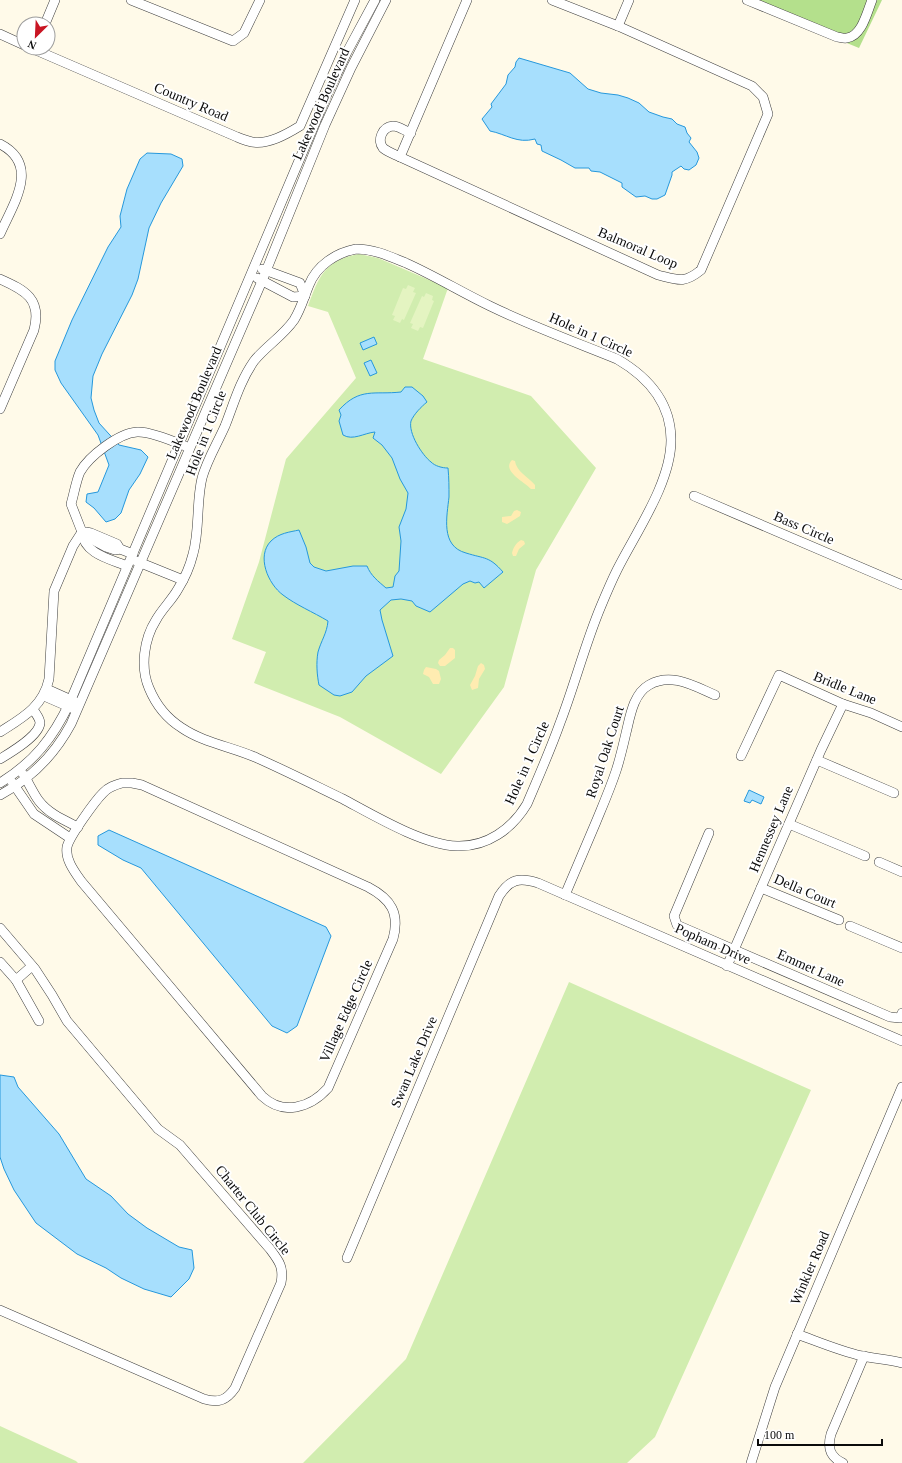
<svg xmlns="http://www.w3.org/2000/svg" width="902" height="1463" font-family="'Times New Roman',serif">
<style>
.green{fill:#d1edaf}
.forest{fill:#b4e08c}
.sand{fill:#ffecb1}
.pitch{fill:#e4f4c1}
.water{fill:#a7dffd;stroke:#2698dc}
.lines{fill:none;stroke-linecap:round;stroke-linejoin:round}
.minor-casing{stroke:#3e3e3e;stroke-width:10}
.minor{stroke:#fff;stroke-width:9}
.labels{text-anchor:middle;dominant-baseline:central;stroke-width:4;stroke-linejoin:round;paint-order:stroke}
.street-label{font-size:14px;fill:#0b0b0b;stroke:#fff}
</style>
<rect width="100%" height="100%" fill="#fffae9"/>
<g class="green">
<path d="M 359,254 L 378,258 L 448,288 L 423,359 L 531,396 L 596,468 L 536,570 L 504,687 L 441,774 L 340,717 L 254,683 L 266,652 L 232,639 L 259,562 L 286,459 L 356,378 L 328,312 L 308,306 C 319,276 325,260 359,254 Z"/>
<polygon points="569,982 811,1090 655,1437 627,1463 303,1463 406,1359"/>
<polygon points="0,1426 76,1461 78,1463 0,1463"/>
</g>
<polygon class="forest" points="742,0 882,0 859,48"/>
<g class="sand">
<path d="M 512,460 L 515,461 C 516,471 528,477 535,485 L 535,489 L 531,489 C 525,482 501,471 512,460 Z"/>
<polygon points="517,510 521,512 520,516 507,524 502,522 502,517 511,516 514,511"/>
<path d="M 521,540 L 524,541 L 525,544 L 519,549 L 516,556 L 513,556 L 512,553 C 513,548 516,543 521,540 Z"/>
<polygon points="450,648 453,648 455,650 455,658 445,666 440,666 438,663 439,660 445,655"/>
<polygon points="481,663 484,665 485,669 479,679 478,688 472,690 470,685 475,676 478,666"/>
<polygon points="426,667 436,669 439,671 441,679 439,684 433,684 429,677 423,674 424,670"/>
</g>
<g class="pitch">
<polygon points="408,285 415,288 413,292 416,293 404,320 402,319 400,323 393,320 395,316 392,315 403,288 406,289"/>
<polygon points="426,293 433,296 432,300 434,301 423,328 420,327 418,331 411,328 413,324 410,323 422,296 424,297"/>
</g>
<g class="water">
<path d="M 519,58 L 570,73 L 588,89 L 601,93 L 618,95 L 628,98 L 639,103 L 649,112 L 663,117 L 672,119 L 677,124 L 685,127 L 687,133 L 691,138 L 689,142 L 697,152 L 699,158 L 696,165 L 689,170 L 684,169 L 681,166 L 672,172 L 672,175 L 665,195 L 657,199 L 652,199 L 645,196 L 636,197 L 622,187 L 622,183 L 600,172 L 591,171 L 589,168 L 575,168 L 561,160 L 542,151 L 541,145 L 537,144 L 535,139 C 517,144 506,134 490,131 L 482,119 L 492,107 L 491,104 L 506,84 L 508,75 L 515,67 L 516,62 Z"/>
<polygon points="147,153 171,154 182,159 183,166 161,203 149,228 138,279 132,295 102,354 93,376 91,398 94,410 99,423 119,445 141,450 148,457 140,474 129,490 121,513 115,519 106,522 94,508 86,502 87,494 98,492 109,465 98,435 61,383 55,370 55,361 72,320 108,247 121,227 120,216 127,189 140,159"/>
<polygon points="374,337 377,344 363,350 360,343"/>
<polygon points="371,360 377,373 370,376 364,363"/>
<path d="M 405,387 L 412,387 L 423,396 L 427,402 C 421,407 414,414 411,421 C 408,433 422,455 431,462 C 435,466 442,468 448,468 C 449,478 449,487 449,497 C 447,516 440,546 466,553 C 485,559 489,556 503,572 L 484,588 L 479,582 L 475,583 L 470,581 L 463,584 L 430,612 L 416,606 L 412,601 L 401,599 L 391,600 L 380,610 L 382,620 L 393,656 L 366,676 L 352,692 L 340,696 L 334,695 L 319,685 C 317,675 316,663 318,652 C 321,641 327,633 328,621 C 313,612 296,605 283,595 C 268,584 256,556 271,541 C 279,533 290,532 299,530 L 306,547 L 310,563 L 314,567 L 326,571 L 353,566 L 367,566 C 371,576 378,581 386,588 L 393,587 L 395,576 L 399,571 L 401,541 L 399,527 L 406,509 L 408,493 L 400,479 L 392,458 L 382,445 L 373,438 L 375,432 C 364,433 353,441 343,435 L 339,421 L 341,415 L 339,410 C 360,387 374,395 401,392 Z"/>
<polygon points="749,790 764,797 761,804 752,800 750,803 744,801"/>
<polygon points="109,830 326,927 331,936 297,1026 287,1033 272,1026 141,868 123,860 98,845 98,836"/>
<polygon points="0,1075 14,1077 18,1087 59,1134 86,1179 111,1196 128,1214 147,1228 179,1247 192,1250 194,1268 189,1279 171,1297 144,1289 121,1278 106,1268 77,1254 36,1223 14,1190 4,1169 0,1157"/>
</g>
<g class="lines">
<g class="minor-casing">
<g id="minor">
<polyline points="131,0 233,41 244,33 260,0"/>
<path d="M 467,0 L 400,157 L 658,275 C 678,280 684,284 701,270 L 768,114 L 763,97 L 752,86 L 618,26 L 552,0"/>
<path d="M 747,0 L 837,37 C 840,37 844,39 847,38 C 862,36 867,12 872,0"/>
<polyline points="45,24 55,0"/>
<polyline points="618,26 629,0"/>
<polyline points="0,34 24,45"/>
<path d="M 31,48 L 237,137 C 242,139 247,141 252,142 C 268,145 287,134 300,126 L 355,0"/>
<path d="M 0,144 C 41,165 13,204 0,234"/>
<path d="M 400,157 C 394,154 388,152 383,148 C 377,140 382,127 393,126 C 399,126 405,131 411,133"/>
<path d="M 356,249 C 374,249 389,256 406,263 C 435,276 461,292 490,306 C 531,326 575,342 617,359 C 648,377 671,402 671,440 C 671,483 636,532 617,570 C 611,582 606,594 601,606 C 585,644 575,684 560,723 C 550,751 538,778 527,804 C 512,829 487,847 457,846 C 423,845 373,815 343,799 C 314,785 286,771 257,758 C 233,747 204,743 182,728 C 166,718 156,705 149,688 C 140,667 144,639 156,620 C 162,609 172,600 178,589 C 185,578 190,566 193,554 C 200,529 196,503 202,478 C 207,460 217,444 225,426 C 234,403 240,381 254,361 C 266,346 283,336 294,320 C 301,309 304,297 309,285 C 317,265 336,253 356,249 Z"/>
<polyline points="257,278 293,297 305,296 300,283 262,269"/>
<path d="M 0,279 C 25,290 42,299 34,330 L 0,409"/>
<polyline points="694,496 902,585"/>
<path d="M 82,532 C 84,554 110,559 127,566"/>
<polyline points="86,532 91,533 117,544 120,549"/>
<path d="M 133,554 L 120,549 L 115,550 L 106,547 L 93,540 L 82,532 L 71,504 C 74,494 76,481 80,472 C 89,456 119,433 137,432 C 150,431 173,441 185,446"/>
<polyline points="136,561 183,580"/>
<polyline points="47,689 76,702"/>
<polyline points="44,696 74,709"/>
<path d="M 0,732 C 22,718 43,707 49,679 L 54,591 L 73,546 L 82,532"/>
<polyline points="741,756 779,675 843,704 871,713 902,727"/>
<path d="M 0,759 C 10,753 39,736 40,723 C 40,718 35,713 33,709"/>
<polyline points="817,760 894,793"/>
<path d="M 23,774 C 29,783 33,793 39,801 C 49,814 64,820 78,827"/>
<polyline points="12,782 34,814 70,838"/>
<path d="M 0,783 C 34,762 53,738 70,702 L 328,92 L 347,52 L 375,0"/>
<path d="M 122,783 L 132,783 L 142,785 L 368,887 C 391,899 400,913 393,939 L 328,1088 C 310,1108 283,1116 262,1096 L 81,881 C 74,871 65,859 67,847 C 69,837 95,801 103,793 C 108,787 115,785 122,783 Z"/>
<path d="M 0,795 C 30,779 55,754 71,724 L 262,281 L 325,125 L 351,68 L 386,0"/>
<polyline points="789,824 865,856"/>
<polyline points="709,833 674,916 677,925 890,1017 900,1018 902,1013"/>
<polyline points="879,862 902,872"/>
<polyline points="761,888 839,920"/>
<path d="M 565,895 C 575,871 586,846 596,822 C 603,805 610,789 616,771 C 620,759 623,746 626,733 C 630,717 633,694 649,685 C 671,672 694,686 715,695"/>
<polyline points="850,926 902,948"/>
<path d="M 0,928 L 35,969 L 52,995 L 67,1021 L 158,1129 L 180,1145 L 270,1249 C 279,1261 284,1267 281,1283 L 235,1388 C 226,1401 218,1403 204,1399 L 0,1310"/>
<polyline points="0,962 16,980 32,966"/>
<polyline points="727,966 821,750 843,704"/>
<polyline points="16,980 39,1021"/>
<path d="M 347,1258 L 499,896 C 510,879 519,877 538,883 L 902,1041"/>
<path d="M 797,1334 C 819,1342 840,1351 862,1356 C 876,1359 889,1359 902,1363"/>
<polyline points="751,1463 775,1387 902,1087"/>
<path d="M 843,1463 C 830,1457 827,1448 831,1434 L 864,1356"/>
</g>
</g>
<use href="#minor" class="minor"/>
</g>
<g class="labels">
<g class="street-label">
<text transform="translate(191 102) rotate(23)">Country Road</text>
<text transform="translate(321 104) rotate(-66)">Lakewood Boulevard</text>
<text transform="translate(638 248) rotate(23)">Balmoral Loop</text>
<text transform="translate(591 335) rotate(24)">Hole in 1 Circle</text>
<text transform="translate(194 403) rotate(-67)">Lakewood Boulevard</text>
<text transform="translate(206 433) rotate(-69)">Hole in 1 Circle</text>
<text transform="translate(804 528) rotate(23)">Bass Circle</text>
<text transform="translate(845 688) rotate(22)">Bridle Lane</text>
<text transform="translate(605 752) rotate(-72)">Royal Oak Court</text>
<text transform="translate(527 763) rotate(-66)">Hole in 1 Circle</text>
<text transform="translate(771 829) rotate(-67)">Hennessey Lane</text>
<text transform="translate(805 891) rotate(23)">Della Court</text>
<text transform="translate(713 944) rotate(24)">Popham Drive</text>
<text transform="translate(811 968) rotate(24)">Emmet Lane</text>
<text transform="translate(346 1011) rotate(-66)">Village Edge Circle</text>
<text transform="translate(414 1062) rotate(-67)">Swan Lake Drive</text>
<text transform="translate(253 1210) rotate(51)">Charter Club Circle</text>
<text transform="translate(810 1268) rotate(-67)">Winkler Road</text>
</g>
</g>
<g transform="translate(36 36) rotate(204)"><circle r="19" fill="#ffffff" stroke="#9d9d9d"/>
<path d="M0-3L7 15L0 10L-7 15Z" fill="#c91523"/>
<text y="-6" font-size="11" font-weight="bold" text-anchor="middle" fill="#0b0b0b">N</text>
</g>
<path d="M758 1439v6h124v-6" fill="none" stroke="#0b0b0b" stroke-width="2"/>
<text x="764" y="1439" font-size="12" fill="#0b0b0b" stroke="#ffffff" stroke-width="3" paint-order="stroke">100 m</text>
</svg>
